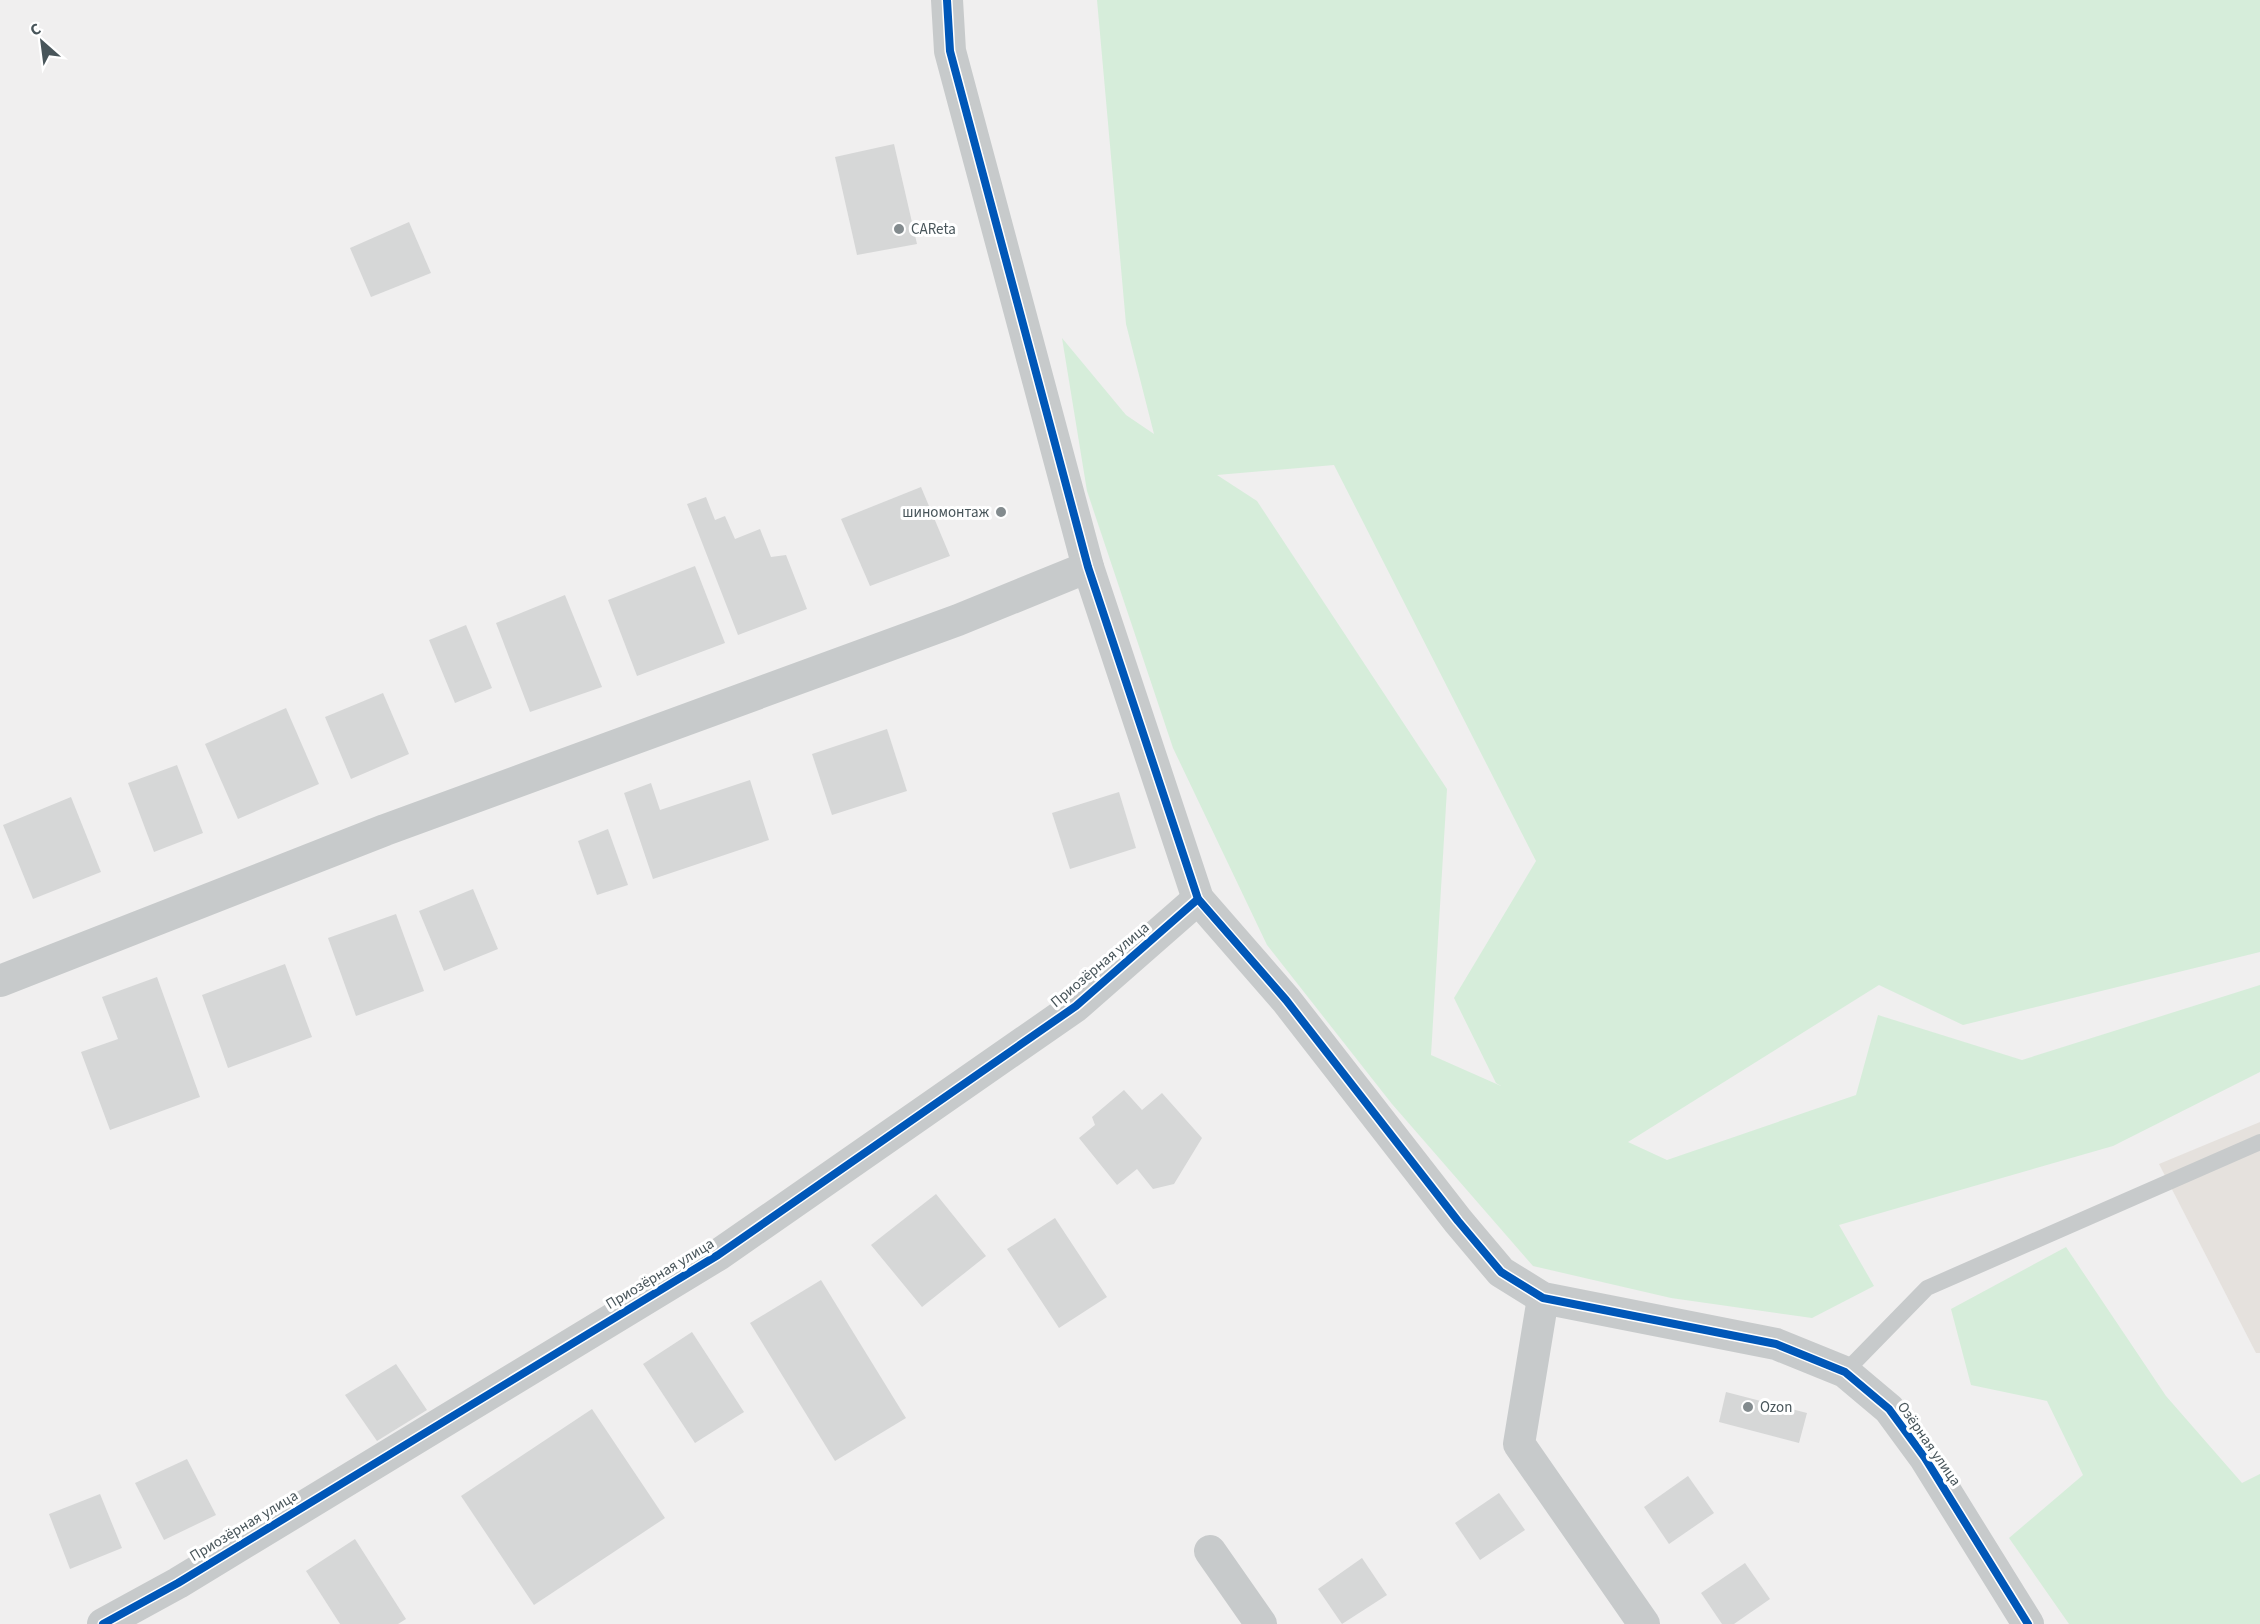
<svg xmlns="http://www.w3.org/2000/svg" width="2260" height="1624" font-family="'Source Sans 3',sans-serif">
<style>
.commercial{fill:#e5e1dd}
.green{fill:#d6edda;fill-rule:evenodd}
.building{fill:#d6d7d7}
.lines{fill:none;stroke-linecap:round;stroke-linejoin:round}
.service{stroke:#c7cacb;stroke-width:16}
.minor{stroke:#c7cacb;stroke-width:32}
.cycleway-casing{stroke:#fff;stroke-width:11}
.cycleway{stroke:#0057b8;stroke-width:8}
.poi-dot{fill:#838b8e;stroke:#fff;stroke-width:2}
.labels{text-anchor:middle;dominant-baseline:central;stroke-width:6;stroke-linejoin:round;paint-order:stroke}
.poi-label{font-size:15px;fill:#48555a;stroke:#fff;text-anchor:start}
.street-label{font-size:15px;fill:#48555a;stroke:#fff}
</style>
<rect width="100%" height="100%" fill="#f0efef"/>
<polygon class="commercial" points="2260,1122 2260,1353 2256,1353 2159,1164"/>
<g class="green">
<path d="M 1097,0 L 2260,0 L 2260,952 L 1963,1025 L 1879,985 L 1628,1142 L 1667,1160 L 1856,1095 L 1878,1015 L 2022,1060 L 2260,985 L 2260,1072 L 2113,1146 L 1839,1225 L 1874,1286 L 1812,1318 L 1671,1298 L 1533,1266 L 1392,1104 L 1267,945 L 1173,748 L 1087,491 L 1062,338 L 1126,415 L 1154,434 L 1126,324 ZM 1334,465 L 1536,861 L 1454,998 L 1496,1083 L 1501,1086 L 1431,1055 L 1447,789 L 1257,501 L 1217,475 Z"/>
<polygon points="2066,1247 2166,1396 2242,1483 2260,1474 2260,1624 2069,1624 2009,1538 2083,1475 2047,1401 1971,1385 1951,1309"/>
</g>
<g class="building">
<polygon points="894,144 917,244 857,255 835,157"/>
<polygon points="409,222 431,273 371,297 350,248"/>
<polygon points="921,487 950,556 870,586 841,519"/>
<polygon points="706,497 715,520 725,516 735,539 760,529 771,557 786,555 807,609 738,635 687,504"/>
<polygon points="695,566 725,643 637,676 608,600"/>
<polygon points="565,595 602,687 530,712 496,623"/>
<polygon points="466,625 492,688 455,703 429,640"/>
<polygon points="383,693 409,754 351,779 325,717"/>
<polygon points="286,708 319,784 238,819 205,744"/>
<polygon points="887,729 907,791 832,815 812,754"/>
<polygon points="177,765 203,833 154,852 128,783"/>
<polygon points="750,780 769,840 653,879 624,793 651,783 660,810"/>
<polygon points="1119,792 1136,848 1070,869 1052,813"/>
<polygon points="71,797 101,872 33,899 3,825"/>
<polygon points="608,829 628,885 597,895 578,841"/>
<polygon points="473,889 498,949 444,971 419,911"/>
<polygon points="396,914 424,991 356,1016 328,938"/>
<polygon points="285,964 312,1037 228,1068 202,995"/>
<polygon points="157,977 200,1097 110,1130 81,1052 118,1039 102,997"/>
<polygon points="1124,1090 1142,1110 1162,1093 1202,1138 1174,1184 1153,1189 1137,1169 1117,1185 1079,1138 1095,1125 1092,1117"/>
<polygon points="936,1194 986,1256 922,1307 871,1245"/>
<polygon points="1055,1218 1107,1297 1059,1328 1007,1249"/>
<polygon points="821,1280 906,1418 835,1461 750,1323"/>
<polygon points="692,1332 744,1412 695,1443 643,1364"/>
<polygon points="396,1364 427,1410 377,1441 345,1395"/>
<polygon points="1726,1392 1807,1413 1799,1443 1719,1422"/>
<polygon points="592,1409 665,1518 534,1605 461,1496"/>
<polygon points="187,1459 216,1515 164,1540 135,1483"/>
<polygon points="1688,1476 1714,1513 1669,1544 1644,1507"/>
<polygon points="1499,1493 1525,1530 1480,1560 1455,1523"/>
<polygon points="100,1494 122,1548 70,1569 49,1514"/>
<polygon points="355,1539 406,1619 398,1624 340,1624 306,1571"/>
<polygon points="1362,1558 1387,1595 1342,1624 1318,1589"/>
<polygon points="1745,1563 1770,1599 1734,1624 1722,1624 1701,1593"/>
</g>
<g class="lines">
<polyline class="service" points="1845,1372 1927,1288 2260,1142"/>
<g class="minor">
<polyline points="947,0 950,51 1088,567 1198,899 1286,1000 1458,1221 1501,1272 1543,1298 1776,1344 1845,1372 1889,1409 1925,1458 2028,1624"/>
<polyline points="0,981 385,830 958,620 1088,567"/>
<polyline points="1543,1298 1519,1444 1644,1624"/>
<polyline points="1210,1551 1261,1624"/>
<polyline points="103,1624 178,1583 718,1255 1076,1006 1198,899"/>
</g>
<g class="cycleway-casing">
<g id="cycleway">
<polyline points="947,0 950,51 1088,567 1198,899 1286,1000 1458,1221 1501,1272 1543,1298 1776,1344 1845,1372 1889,1409 1925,1458 2028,1624"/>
<polyline points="103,1624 178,1583 718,1255 1076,1006 1198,899"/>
</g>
</g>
<use href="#cycleway" class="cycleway"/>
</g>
<g class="poi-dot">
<circle cx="899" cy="229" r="6"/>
<circle cx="1001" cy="512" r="6"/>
<circle cx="1748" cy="1407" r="6"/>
</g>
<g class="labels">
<g class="poi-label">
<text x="911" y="229">CAReta</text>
<text x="989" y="512" text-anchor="end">шиномонтаж</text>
<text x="1760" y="1407">Ozon</text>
</g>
<g class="street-label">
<text transform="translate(1100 965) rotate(-40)">Приозёрная улица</text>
<text transform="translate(660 1274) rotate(-31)">Приозёрная улица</text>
<text transform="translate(1929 1444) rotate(55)">Озёрная улица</text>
<text transform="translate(244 1526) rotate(-31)">Приозёрная улица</text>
</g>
</g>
<g transform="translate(42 42) rotate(332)" stroke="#ffffff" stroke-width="4.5" paint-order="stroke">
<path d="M0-4.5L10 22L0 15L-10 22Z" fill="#48555a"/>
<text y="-9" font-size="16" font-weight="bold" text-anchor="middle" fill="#48555a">С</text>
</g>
</svg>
